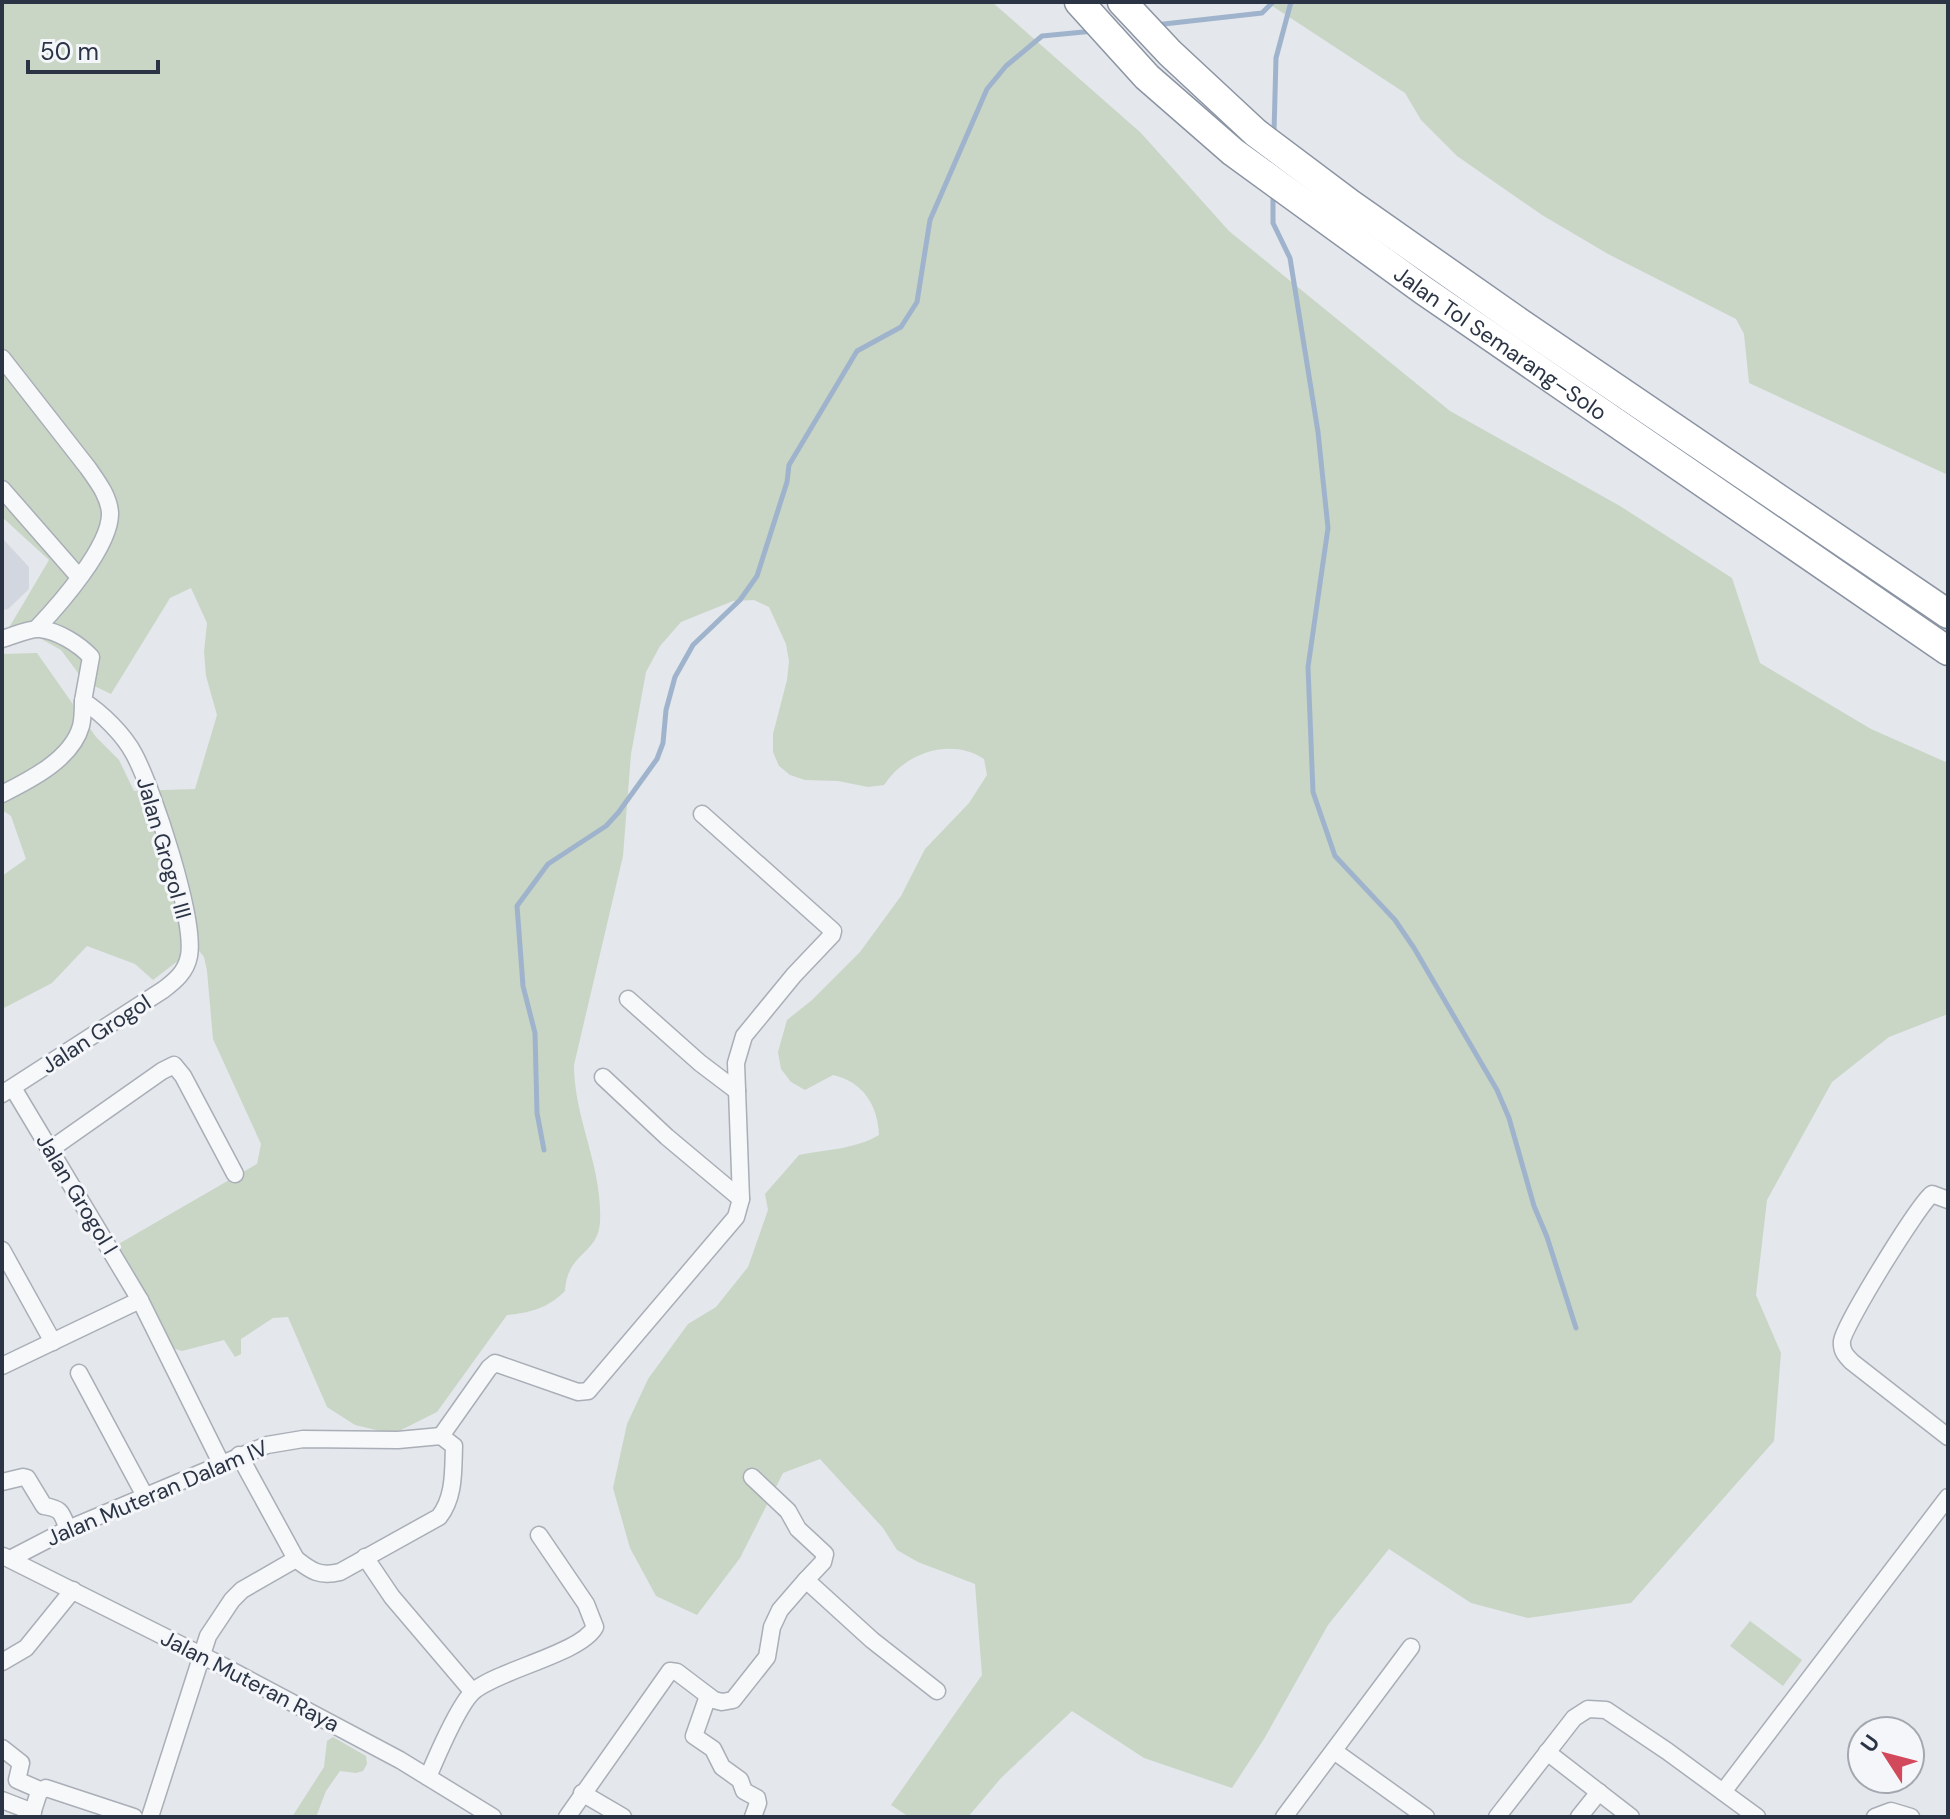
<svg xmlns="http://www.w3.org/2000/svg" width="1950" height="1819" font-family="'DM Sans',sans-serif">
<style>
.built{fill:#d2d6de}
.green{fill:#c9d6c5}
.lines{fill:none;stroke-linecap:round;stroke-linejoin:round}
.stream{stroke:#9fb4cc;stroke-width:5}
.minor-casing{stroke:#a9aeb7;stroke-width:19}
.motorway-casing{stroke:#8b94a3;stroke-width:31}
.minor{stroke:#f7f8fa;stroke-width:16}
.motorway{stroke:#fff;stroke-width:28}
.labels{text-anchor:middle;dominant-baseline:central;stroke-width:6;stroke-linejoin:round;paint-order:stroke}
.street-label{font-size:22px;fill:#2b3445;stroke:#f4f6f9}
</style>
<rect width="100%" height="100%" fill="#e4e7ec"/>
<polygon class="built" points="2,538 29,567 29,589 8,609 2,610"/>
<g class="green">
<path d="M 2,2 L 992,2 L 1141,133 L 1229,231 L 1450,411 L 1620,506 L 1732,578 L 1760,663 L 1871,729 L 1948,763 L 1948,1014 L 1889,1037 L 1832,1082 L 1767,1200 L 1756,1295 L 1781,1353 L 1774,1441 L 1631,1603 L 1528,1618 L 1471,1603 L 1389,1549 L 1328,1625 L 1264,1739 L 1232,1788 L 1144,1758 L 1072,1711 L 1001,1778 L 968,1817 L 909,1817 L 891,1805 L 982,1675 L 975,1584 L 918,1562 L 897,1550 L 883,1528 L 820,1459 L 783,1473 L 740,1558 L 697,1615 L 656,1596 L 630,1548 L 613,1488 L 627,1424 L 648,1379 L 688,1324 L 716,1307 L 748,1267 L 768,1210 L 765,1194 L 799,1155 C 827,1149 853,1150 879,1135 C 878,1105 863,1082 833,1075 L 805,1090 L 791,1082 L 781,1069 L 778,1052 L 787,1020 L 812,1000 L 860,952 L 901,896 L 925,849 L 969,803 L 987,775 L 984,759 C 950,737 905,753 884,785 L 868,787 L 838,781 L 805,780 L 790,775 L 779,766 L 773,752 L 773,734 L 787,680 L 789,661 L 786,644 L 769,607 L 754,600 L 733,601 L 681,622 L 660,646 L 646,672 L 631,754 L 623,856 L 574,1065 C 574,1119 603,1167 600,1222 C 598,1255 567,1252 565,1291 C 548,1308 530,1313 507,1315 L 437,1412 L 393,1434 L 355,1425 L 327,1407 L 288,1317 L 273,1318 L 241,1339 L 241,1354 L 235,1357 L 224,1340 L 182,1351 L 169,1347 L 115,1246 L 257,1164 L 261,1144 L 213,1039 L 207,971 L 204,957 L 196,947 L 153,980 L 135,964 L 87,946 L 52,983 L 2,1009 L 2,876 L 26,859 L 11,816 L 2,810 L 2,654 L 37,653 L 96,737 L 119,760 L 134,791 L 195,789 L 217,715 L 206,676 L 204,652 L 207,623 L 191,588 L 170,598 L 111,694 L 84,681 L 61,650 L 29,632 L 10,626 L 49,560 L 2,517 Z"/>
<polygon points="1266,2 1948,2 1948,475 1749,383 1744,334 1736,319 1608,254 1542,215 1457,156 1421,120 1405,93"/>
<polygon points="1750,1621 1802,1660 1783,1686 1730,1646"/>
<polygon points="333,1737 366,1756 367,1764 363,1771 356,1773 340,1771 326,1791 316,1817 292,1817 324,1767 327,1741"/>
</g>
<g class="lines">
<g class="stream">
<polyline points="1155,25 1262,13 1273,2"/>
<polyline points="1274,132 1276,58 1291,2"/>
<polyline points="1273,194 1273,223 1290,258 1318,432 1328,528 1308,667 1313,792 1335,856 1395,920 1414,948 1497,1090 1509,1118 1534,1206 1547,1237 1576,1328"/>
<polyline points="544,1150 537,1113 535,1033 523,986 517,906 548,864 606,826 618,813 657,759 663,743 666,710 675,677 693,645 740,600 757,576 787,482 789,465 857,351 901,327 917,302 930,220 987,89 1006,66 1042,36 1094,31"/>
</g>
<g class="minor-casing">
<g id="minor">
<path d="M 2,358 L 88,468 C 97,481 109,496 110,513 C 111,546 59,605 37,628"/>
<polyline points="2,489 79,577"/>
<path d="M 2,639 C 13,636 29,628 40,629 C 58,631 79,644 91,657 L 83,701 C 102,713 124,735 134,754 C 153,789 196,920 189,956 C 186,972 175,981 163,990 L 2,1094"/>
<path d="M 2,794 C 30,780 72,759 81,726 C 83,718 83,709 83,701"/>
<polyline points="628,999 700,1063 737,1091"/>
<polyline points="603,1077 667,1137 741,1199"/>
<polyline points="13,1088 140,1300 221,1463"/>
<polyline points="51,1149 162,1071 174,1065 183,1076 235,1174"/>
<path d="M 1948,1200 L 1932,1194 C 1918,1205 1844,1325 1842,1341 C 1841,1351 1846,1356 1852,1362 L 1948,1437"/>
<polyline points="2,1250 53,1342"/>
<polyline points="2,1366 140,1300"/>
<polyline points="79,1373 145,1496"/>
<polyline points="441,1436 489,1368 495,1363 578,1392 588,1391 736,1217 741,1199 736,1063 744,1036 794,975 832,935 833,931 702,814"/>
<polyline points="752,1477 788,1511 798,1529 825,1554 823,1562 806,1580"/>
<path d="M 2,1482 L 23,1477 L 27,1478 L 44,1506 C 62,1509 61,1512 68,1529"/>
<polyline points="3,1556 223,1666 400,1760 493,1817"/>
<polyline points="365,1557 392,1597 472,1691"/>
<path d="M 10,1559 L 68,1529 L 267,1445 L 303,1439 L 398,1440 L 441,1436 L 454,1446 C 453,1470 455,1497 439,1517 L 340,1572 C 320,1577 311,1571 296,1559"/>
<polyline points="2,1662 26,1648 73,1590"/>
<polyline points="708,1696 694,1736 713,1749 722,1767 740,1780 744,1791 757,1798 758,1803 753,1817"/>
<polyline points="2,1748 21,1763 17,1780 40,1790"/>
<polyline points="1334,1751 1426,1817"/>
<polyline points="1547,1752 1631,1817"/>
<path d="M 428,1777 C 436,1758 460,1701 475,1690 C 502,1669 581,1653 595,1627 L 586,1604 L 539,1535"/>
<polyline points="1723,1792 1948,1497"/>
<polyline points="582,1793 623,1817"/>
<polyline points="2,1800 33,1812"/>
<polyline points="31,1817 39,1792 46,1788 134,1817"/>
<polyline points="150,1817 208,1636 232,1600 242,1590 296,1559 239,1455"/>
<polyline points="567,1817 670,1671 677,1672 714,1700 722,1702 733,1700 767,1657 772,1627 780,1610 806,1580 872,1640 937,1691"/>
<polyline points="1284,1817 1411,1647"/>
<polyline points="1497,1817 1574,1718 1588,1709 1606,1710 1667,1751 1757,1817"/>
<polyline points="1579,1817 1599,1792"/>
<polyline points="1875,1817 1891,1811 1911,1817"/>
</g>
</g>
<g class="motorway-casing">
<g id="motorway">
<path id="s1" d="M 1079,2 L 1147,77 L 1233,152 L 1423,290 L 1948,651"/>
<polyline points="1122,2 1170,53 1256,133 1349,203 1520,323 1948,614"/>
</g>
</g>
<use href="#minor" class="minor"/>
<use href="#motorway" class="motorway"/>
</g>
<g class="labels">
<g class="street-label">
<text stroke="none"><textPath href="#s1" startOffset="544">Jalan Tol Semarang–Solo</textPath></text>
<text transform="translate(164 848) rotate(74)">Jalan Grogol III</text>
<text transform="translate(96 1034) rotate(-33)">Jalan Grogol</text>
<text transform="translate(77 1194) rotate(59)">Jalan Grogol I</text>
<text transform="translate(157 1493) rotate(-23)">Jalan Muteran Dalam IV</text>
<text transform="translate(250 1681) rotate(27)">Jalan Muteran Raya</text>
</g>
</g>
<rect width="1950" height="1819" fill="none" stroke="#2b3445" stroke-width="8"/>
<g transform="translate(1886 1755) rotate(306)"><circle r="38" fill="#f4f6f9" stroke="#a4a8b1" stroke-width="2"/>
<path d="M0-6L14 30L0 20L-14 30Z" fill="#d1495b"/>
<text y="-12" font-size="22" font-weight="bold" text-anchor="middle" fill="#2b3445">U</text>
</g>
<path d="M28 60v12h130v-12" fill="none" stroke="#2b3445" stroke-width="4"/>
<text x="40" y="60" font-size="24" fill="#2b3445" stroke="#f4f6f9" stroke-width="6" paint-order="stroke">50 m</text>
</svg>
